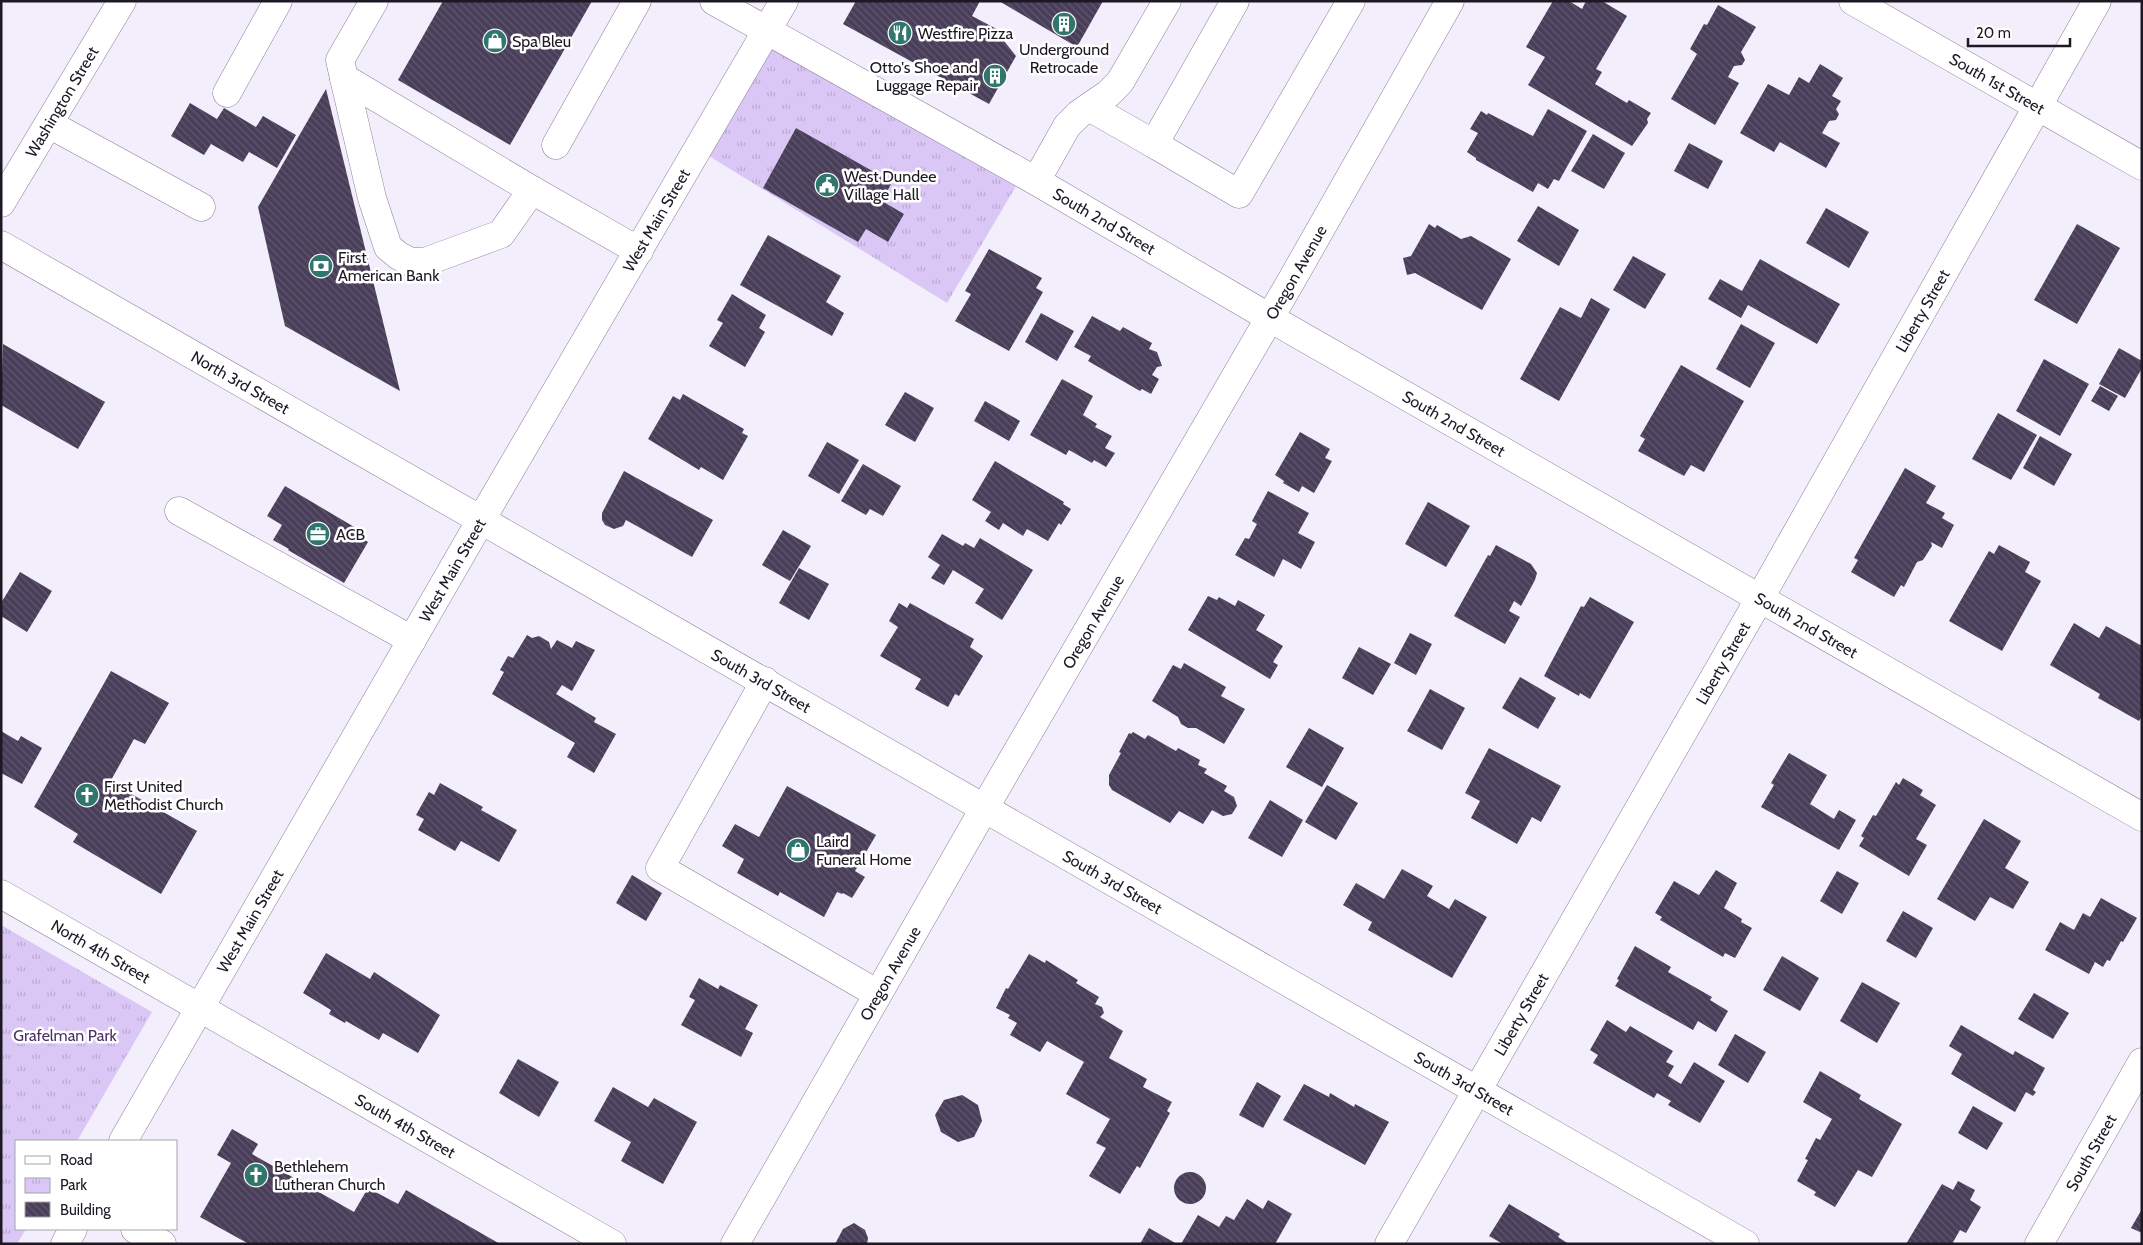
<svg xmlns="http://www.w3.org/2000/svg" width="2143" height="1245" font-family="Cabin,sans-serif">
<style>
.park{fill:url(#park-tufts)}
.building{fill:url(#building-back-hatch)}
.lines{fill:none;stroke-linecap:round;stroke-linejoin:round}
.minor-casing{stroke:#8b7e9d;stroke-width:29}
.major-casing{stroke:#8b7e9d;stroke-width:29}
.minor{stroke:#fff;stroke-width:28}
.major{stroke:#fff;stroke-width:28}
.labels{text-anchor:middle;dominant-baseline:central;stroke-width:5;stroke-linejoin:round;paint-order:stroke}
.poi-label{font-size:16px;fill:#1d1823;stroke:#fff;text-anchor:start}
.street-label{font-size:16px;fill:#1d1823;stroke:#fff}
.park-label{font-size:16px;fill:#4c3169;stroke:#fff}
</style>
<defs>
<pattern id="park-tufts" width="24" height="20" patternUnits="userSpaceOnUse" patternTransform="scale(1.25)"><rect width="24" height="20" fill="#dac7f5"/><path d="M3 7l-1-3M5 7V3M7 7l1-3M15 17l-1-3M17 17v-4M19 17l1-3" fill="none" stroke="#bbaad2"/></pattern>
<pattern id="building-back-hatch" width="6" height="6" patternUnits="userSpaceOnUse" patternTransform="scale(1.25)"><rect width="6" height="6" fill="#493e59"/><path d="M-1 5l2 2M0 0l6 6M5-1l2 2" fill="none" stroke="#60576d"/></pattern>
</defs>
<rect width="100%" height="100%" fill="#f3eefb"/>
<g class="park">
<polygon points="768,34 1022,176 947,303 701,151"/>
<polygon points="1,925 152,1012 77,1141 16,1141 16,1229 26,1229 17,1244 1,1244"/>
</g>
<g class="building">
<polygon points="443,1 592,1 510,145 398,80"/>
<polygon points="856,1 980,1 972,16 1008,35 1004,41 1016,56 989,104 843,24"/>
<polygon points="999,1 1103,1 1077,47"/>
<polygon points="1553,1 1569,1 1582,9 1586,1 1602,1 1627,16 1596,69 1602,72 1595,84 1627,103 1629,100 1651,113 1647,119 1648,123 1632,146 1528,85 1545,57 1526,47"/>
<polygon points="1718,5 1756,27 1741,52 1745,60 1742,65 1734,66 1728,77 1739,83 1715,125 1671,99 1697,54 1690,49 1704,24 1707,25"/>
<polygon points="1820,64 1843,78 1832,96 1841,101 1836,109 1839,114 1836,120 1829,121 1822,133 1840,143 1826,168 1780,142 1774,152 1740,133 1768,84 1789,95 1799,77 1809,83"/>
<polygon points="326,89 400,391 285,326 258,207"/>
<polygon points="190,103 217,119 224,108 256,127 263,116 296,135 277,168 249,152 243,162 211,144 204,155 171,136"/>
<polygon points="1548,109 1587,131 1559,181 1554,179 1548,189 1538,183 1533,192 1476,160 1476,158 1467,152 1478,133 1470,129 1481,111 1487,115 1488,113 1533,136"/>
<polygon points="796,128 892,182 882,201 904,214 888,242 866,229 858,242 763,188"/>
<polygon points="1593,134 1625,153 1604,189 1571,171"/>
<polygon points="1689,143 1723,161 1708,189 1674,171"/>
<polygon points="1538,206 1579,230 1559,266 1517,241"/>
<polygon points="1826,208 1869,232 1849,268 1806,243"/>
<polygon points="1429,224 1435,228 1437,225 1461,239 1471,236 1511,259 1482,310 1415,273 1407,275 1403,258 1411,256"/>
<polygon points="2077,224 2120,248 2077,324 2034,300"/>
<polygon points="768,235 841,276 826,302 844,313 832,336 740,285"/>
<polygon points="989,249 1042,278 1036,288 1043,292 1009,351 955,321 971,294 965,291"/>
<polygon points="1633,256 1666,274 1645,309 1613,290"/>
<polygon points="1760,259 1840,304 1817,344 1748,305 1741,318 1708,299 1720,279 1742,291"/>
<polygon points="732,294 766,315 759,328 765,332 745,367 709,346 723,323 717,320"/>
<polygon points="1591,298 1610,309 1559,401 1520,379 1560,307 1581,318"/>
<polygon points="1041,313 1074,331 1057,361 1025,342"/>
<polygon points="1092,316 1120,331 1123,327 1152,343 1149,349 1157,352 1162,366 1157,367 1152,375 1159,379 1151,394 1142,389 1140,391 1088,361 1091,356 1074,347"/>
<polygon points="1741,324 1775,343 1750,388 1716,369"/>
<polygon points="3,344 105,402 78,449 1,405"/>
<polygon points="2119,348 2142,361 2142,368 2125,398 2099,384"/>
<polygon points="2044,359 2089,384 2060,436 2016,411"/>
<polygon points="1681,365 1744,401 1704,472 1691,465 1684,476 1638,451 1645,439 1640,436"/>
<polygon points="1062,379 1093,396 1083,415 1097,424 1095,427 1112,436 1105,448 1115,453 1106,467 1094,460 1092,463 1069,450 1066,455 1030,435"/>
<polygon points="2100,386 2118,396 2109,411 2091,401"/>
<polygon points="905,392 934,408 915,442 885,425"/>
<polygon points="683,394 744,429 742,433 748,436 723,480 701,467 699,470 648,439 673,396 680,400"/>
<polygon points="985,401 1020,421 1009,441 974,421"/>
<polygon points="1998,413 2037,435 2011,480 1972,459"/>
<polygon points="1300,432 1330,449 1325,458 1332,461 1314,493 1302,486 1299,492 1283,483 1284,481 1275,475"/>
<polygon points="2040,436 2072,454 2054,486 2023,468"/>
<polygon points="827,442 859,460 839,494 808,476"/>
<polygon points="995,461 1064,502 1063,504 1071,509 1061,525 1059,523 1048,541 1027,529 1023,536 1003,523 999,530 985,521 991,512 972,500"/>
<polygon points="863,464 901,486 883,516 870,509 866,515 841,501"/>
<polygon points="1905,468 1936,486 1926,503 1945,513 1942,518 1954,525 1942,548 1931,542 1932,546 1923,560 1917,562 1904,587 1901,585 1894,597 1851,572 1858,560 1854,558"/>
<polygon points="624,471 713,520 692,557 626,520 623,526 614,529 605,525 602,520 602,513"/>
<polygon points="285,486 361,531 358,536 368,542 344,583 288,550 289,549 273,540 282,525 267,516"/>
<polygon points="1268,491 1309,513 1298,533 1315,542 1301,569 1283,559 1274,577 1235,555 1245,538 1249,539 1257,524 1252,521"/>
<polygon points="1428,502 1470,526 1446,567 1405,544"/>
<polygon points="783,530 811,546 790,581 762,565"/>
<polygon points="942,534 963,546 965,543 974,548 980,538 1033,570 1002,620 975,603 984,589 953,570 944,585 931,578 940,565 928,557"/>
<polygon points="1496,545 1531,564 1537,573 1535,580 1521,606 1514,601 1509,611 1520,617 1505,644 1454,616 1488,555 1490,556"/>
<polygon points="1999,545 2030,562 2025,572 2041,581 2002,651 1949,621 1989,551 1994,554"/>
<polygon points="799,568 829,584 809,620 779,603"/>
<polygon points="20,572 52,591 27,632 1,616 1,603"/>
<polygon points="1208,596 1217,600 1219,597 1235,606 1238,600 1265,615 1256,630 1283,646 1273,662 1278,665 1270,679 1188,630"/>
<polygon points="1590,597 1634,622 1590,699 1580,693 1579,696 1544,676 1581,606 1584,607"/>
<polygon points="899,603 907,608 910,603 974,639 970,647 983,656 959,696 955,694 948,707 915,689 921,679 880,656 898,627 889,621"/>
<polygon points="2074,623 2099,638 2106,626 2142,646 2142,716 2139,721 2098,698 2100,694 2050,665"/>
<polygon points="1410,633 1432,644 1416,675 1394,663"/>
<polygon points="527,635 532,638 539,636 549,642 551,649 557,640 572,648 576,641 595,650 572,691 562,685 556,694 596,718 594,722 616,734 594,773 567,757 575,743 492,694 504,672 500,670 508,656 513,658"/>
<polygon points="1359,647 1391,664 1373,695 1342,678"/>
<polygon points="1184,663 1226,687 1221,696 1245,709 1224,744 1196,728 1188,728 1181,724 1178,717 1152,701 1173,665 1181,669"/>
<polygon points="111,671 169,703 145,744 134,739 110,782 197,831 161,894 73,842 78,834 34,807"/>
<polygon points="1520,677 1556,698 1538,729 1502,708"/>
<polygon points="1430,689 1465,708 1442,750 1407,731"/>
<polygon points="1309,728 1344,748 1322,787 1286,767"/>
<polygon points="1,731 18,741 21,736 42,748 22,784 1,773"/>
<polygon points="1133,732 1145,739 1148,735 1176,751 1178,748 1200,760 1198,765 1207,769 1204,773 1227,786 1224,791 1234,797 1237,806 1232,814 1223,816 1212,810 1203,824 1179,811 1170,823 1112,790 1109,785 1109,775 1121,753 1119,752 1129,733 1131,734"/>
<polygon points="1489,748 1561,786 1541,822 1532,817 1517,844 1471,818 1480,801 1465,793"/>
<polygon points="1789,753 1827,775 1810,804 1834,819 1839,810 1856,820 1839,850 1761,807 1774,785 1771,783"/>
<polygon points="1903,778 1923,790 1920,795 1936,805 1916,839 1927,845 1909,876 1859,846 1864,838 1861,836 1873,815 1876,816 1896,782 1899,785"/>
<polygon points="440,783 483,807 481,810 517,830 499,862 461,841 455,851 418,830 424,819 416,815 429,792 434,795"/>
<polygon points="1327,785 1358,803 1336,840 1305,822"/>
<polygon points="787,786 876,835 855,871 865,877 852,898 843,893 842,894 837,892 824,917 780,892 778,896 737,873 744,859 722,846 735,824 759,837"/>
<polygon points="1270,800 1303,820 1282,857 1248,838"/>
<polygon points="1984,819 2021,841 2005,868 2029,882 2013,909 1990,897 1975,921 1937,899"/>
<polygon points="1402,869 1433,886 1427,896 1449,909 1455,899 1487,917 1452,978 1368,930 1372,922 1343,905 1356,883 1384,899"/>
<polygon points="1716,870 1737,883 1724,908 1742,919 1741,922 1752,928 1735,958 1725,953 1723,957 1660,920 1662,917 1655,913 1674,881 1699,895"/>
<polygon points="1837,871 1859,883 1842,914 1820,901"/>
<polygon points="632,875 662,893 646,921 616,903"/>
<polygon points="2101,898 2137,918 2123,942 2121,941 2110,961 2107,960 2103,967 2095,962 2089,974 2045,950 2060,922 2074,930 2083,913 2090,917"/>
<polygon points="1903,911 1933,928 1916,958 1886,941"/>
<polygon points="1635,946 1671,967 1668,972 1712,997 1710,1000 1728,1011 1716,1032 1698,1021 1693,1030 1615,986 1619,980 1617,979"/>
<polygon points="326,953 370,979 374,972 440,1015 418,1053 383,1033 379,1040 346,1021 345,1023 329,1014 331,1010 303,993"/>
<polygon points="1029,954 1045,963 1046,960 1078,980 1076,983 1099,997 1095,1004 1102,1007 1104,1013 1100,1017 1123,1031 1109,1058 1147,1079 1143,1087 1172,1102 1167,1111 1170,1113 1140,1168 1137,1166 1120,1194 1089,1176 1106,1148 1096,1143 1110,1119 1066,1094 1084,1062 1047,1041 1040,1052 1010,1035 1017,1023 1008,1018 1010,1015 996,1008 1006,988 1008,989"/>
<polygon points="1782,956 1819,978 1800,1011 1763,990"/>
<polygon points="699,978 718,989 720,985 758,1005 745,1029 753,1033 741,1057 681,1025 695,1000 689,997"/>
<polygon points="1862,982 1900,1003 1877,1043 1840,1021"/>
<polygon points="2034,993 2069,1013 2053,1039 2018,1019"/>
<polygon points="1607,1020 1626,1032 1630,1026 1673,1051 1666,1062 1674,1066 1668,1076 1681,1084 1694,1062 1725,1081 1700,1123 1668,1105 1671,1101 1657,1093 1654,1098 1593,1063 1598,1055 1590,1050"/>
<polygon points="1961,1025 2013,1055 2015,1051 2045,1068 2033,1090 2036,1092 2033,1096 2026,1092 2015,1112 1951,1074 1962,1054 1949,1046"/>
<polygon points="1735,1034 1766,1052 1748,1083 1718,1065"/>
<polygon points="518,1059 559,1082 539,1117 499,1093"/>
<polygon points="1820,1071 1861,1095 1859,1099 1902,1124 1872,1177 1858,1170 1835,1207 1814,1195 1816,1192 1797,1181 1808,1160 1805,1159 1816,1138 1820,1140 1832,1119 1803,1102"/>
<polygon points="1257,1082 1281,1096 1263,1128 1239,1115"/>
<polygon points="1304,1084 1329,1097 1330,1093 1354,1107 1355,1104 1389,1122 1365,1165 1283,1120"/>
<polygon points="613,1087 648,1107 654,1098 697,1122 663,1184 621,1161 631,1142 594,1121"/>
<polygon points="962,1095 978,1105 982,1121 974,1137 958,1142 941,1132 935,1115 944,1100"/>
<polygon points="1973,1106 2003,1123 1987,1150 1958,1133"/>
<polygon points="232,1129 258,1144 252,1154 354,1212 368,1188 398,1204 406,1190 500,1244 249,1244 200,1217 231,1163 217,1155"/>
<circle cx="1190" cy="1188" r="16"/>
<polygon points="1958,1181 1975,1190 1970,1200 1981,1207 1966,1233 1960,1230 1952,1244 1906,1244 1942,1184 1953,1190"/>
<polygon points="1247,1199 1263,1209 1268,1200 1292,1214 1275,1244 1181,1244 1198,1215 1219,1227 1226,1216 1234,1220"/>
<polygon points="1509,1204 1560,1234 1558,1237 1569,1244 1503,1244 1489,1236"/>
<polygon points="2142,1209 2142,1233 2131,1228"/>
<polygon points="854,1223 865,1230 868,1238 867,1244 835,1244 843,1229"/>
<polygon points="1149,1228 1177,1244 1140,1244"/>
</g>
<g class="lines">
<g class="minor-casing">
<g id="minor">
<polyline points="374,1 340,60 344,78 532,190 639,251"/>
<path id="s1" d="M 714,1 L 1036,181 L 1270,318 L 2142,817"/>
<path id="s2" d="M 1853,1 L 2142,166"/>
<polyline points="344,78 372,198 388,247 399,256 411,262 425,262 501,234 532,190"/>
<polyline points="227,93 278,1"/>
<polyline points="1089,107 1154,144 1235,1"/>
<polyline points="49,124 201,207"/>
<polyline points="1154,144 1239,194 1351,1"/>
<polyline points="556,145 637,1"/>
<polyline points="1036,181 1067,126 1079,114 1108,94 1120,82 1167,1"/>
<path id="s3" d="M 1,203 L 122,1"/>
<path id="s4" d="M 1,245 L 1745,1244"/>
<polyline points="179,511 412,640"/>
<polyline points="765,681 660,868 878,994"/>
<path id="s5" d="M 1,894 L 612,1244"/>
<polyline points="135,1229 162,1244"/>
<path id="s6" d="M 735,1244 L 985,807 L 1290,283 L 1450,1"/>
<path id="s7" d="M 1389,1244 L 1760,598 L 2097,1"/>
<path id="s8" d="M 2039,1244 L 2142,1062"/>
</g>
</g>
<g class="major-casing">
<g id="major">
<path id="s9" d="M 123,1141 L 481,520 L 784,1"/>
<polyline points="65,1244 73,1229"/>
</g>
</g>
<use href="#minor" class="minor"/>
<use href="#major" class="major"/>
</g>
<defs>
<g id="building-disc" transform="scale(1.25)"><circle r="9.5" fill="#30766d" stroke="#fff"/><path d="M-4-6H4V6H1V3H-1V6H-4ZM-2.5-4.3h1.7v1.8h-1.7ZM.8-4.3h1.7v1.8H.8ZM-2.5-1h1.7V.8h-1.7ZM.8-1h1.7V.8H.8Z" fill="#fff"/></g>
<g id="restaurant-disc" transform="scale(1.25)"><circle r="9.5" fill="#30766d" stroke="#fff"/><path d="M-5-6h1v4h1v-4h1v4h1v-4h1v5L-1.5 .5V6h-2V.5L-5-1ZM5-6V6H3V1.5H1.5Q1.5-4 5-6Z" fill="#fff"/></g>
<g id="shop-disc" transform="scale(1.25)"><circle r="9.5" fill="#30766d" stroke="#fff"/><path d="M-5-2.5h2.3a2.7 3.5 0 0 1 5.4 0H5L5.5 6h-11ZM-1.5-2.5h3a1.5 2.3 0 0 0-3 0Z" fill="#fff"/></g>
<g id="civic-disc" transform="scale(1.25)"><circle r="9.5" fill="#30766d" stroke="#fff"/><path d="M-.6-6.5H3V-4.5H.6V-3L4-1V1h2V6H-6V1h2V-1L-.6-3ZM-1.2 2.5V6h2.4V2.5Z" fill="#fff"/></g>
<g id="bank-disc" transform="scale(1.25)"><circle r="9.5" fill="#30766d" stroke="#fff"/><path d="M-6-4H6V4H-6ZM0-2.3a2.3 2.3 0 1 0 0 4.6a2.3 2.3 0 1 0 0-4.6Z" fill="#fff"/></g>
<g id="office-disc" transform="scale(1.25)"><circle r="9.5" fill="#30766d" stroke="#fff"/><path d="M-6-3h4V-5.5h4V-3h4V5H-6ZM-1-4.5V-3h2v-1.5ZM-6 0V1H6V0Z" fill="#fff"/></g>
<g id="church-disc" transform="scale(1.25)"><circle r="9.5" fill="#30766d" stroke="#fff"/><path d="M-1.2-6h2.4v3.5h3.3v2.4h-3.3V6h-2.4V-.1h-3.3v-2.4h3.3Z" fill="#fff"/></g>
</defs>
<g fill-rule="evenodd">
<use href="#building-disc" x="1064" y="24"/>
<use href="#restaurant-disc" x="900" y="33"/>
<use href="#shop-disc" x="495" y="41"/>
<use href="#building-disc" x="995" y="76"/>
<use href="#civic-disc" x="827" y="185"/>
<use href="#bank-disc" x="321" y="266"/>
<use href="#office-disc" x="318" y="534"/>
<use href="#church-disc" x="87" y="795"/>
<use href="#shop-disc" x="798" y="850"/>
<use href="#church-disc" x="256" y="1175"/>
</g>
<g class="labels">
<g class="poi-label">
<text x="918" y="33">Westfire Pizza</text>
<text x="512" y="41">Spa Bleu</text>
<text x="1064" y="49" text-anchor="middle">Underground<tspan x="1064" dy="18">Retrocade</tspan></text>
<text x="978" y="67" text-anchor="end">Otto's Shoe and<tspan x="978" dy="18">Luggage Repair</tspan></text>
<text x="844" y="176">West Dundee<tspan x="844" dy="18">Village Hall</tspan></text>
<text x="338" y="257">First<tspan x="338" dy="18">American Bank</tspan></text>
<text x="336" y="534">ACB</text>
<text x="104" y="786">First United<tspan x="104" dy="18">Methodist Church</tspan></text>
<text x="816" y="841">Laird<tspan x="816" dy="18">Funeral Home</tspan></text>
<text x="274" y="1166">Bethlehem<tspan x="274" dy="18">Lutheran Church</tspan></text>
</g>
<g class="street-label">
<text stroke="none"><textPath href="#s2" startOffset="166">South 1st Street</textPath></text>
<text stroke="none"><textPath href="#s3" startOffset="118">Washington Street</textPath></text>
<text stroke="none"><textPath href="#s9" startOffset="1064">West Main Street</textPath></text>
<text stroke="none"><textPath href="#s1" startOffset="448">South 2nd Street</textPath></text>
<text stroke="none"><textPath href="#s6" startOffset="1122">Oregon Avenue</textPath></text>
<text stroke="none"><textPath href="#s7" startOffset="1075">Liberty Street</textPath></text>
<text stroke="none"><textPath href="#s4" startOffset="276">North 3rd Street</textPath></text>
<text stroke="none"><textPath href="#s1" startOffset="852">South 2nd Street</textPath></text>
<text stroke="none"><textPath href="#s9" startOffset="659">West Main Street</textPath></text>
<text stroke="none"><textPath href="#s6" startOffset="718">Oregon Avenue</textPath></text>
<text stroke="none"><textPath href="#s1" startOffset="1258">South 2nd Street</textPath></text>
<text stroke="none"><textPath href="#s7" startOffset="670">Liberty Street</textPath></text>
<text stroke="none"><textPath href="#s4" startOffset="876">South 3rd Street</textPath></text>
<text stroke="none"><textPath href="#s4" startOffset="1281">South 3rd Street</textPath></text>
<text stroke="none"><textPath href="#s9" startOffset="254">West Main Street</textPath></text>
<text stroke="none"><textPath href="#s5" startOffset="115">North 4th Street</textPath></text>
<text stroke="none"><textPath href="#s6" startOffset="312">Oregon Avenue</textPath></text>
<text stroke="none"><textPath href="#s7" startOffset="265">Liberty Street</textPath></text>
<text stroke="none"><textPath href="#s4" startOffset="1686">South 3rd Street</textPath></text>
<text stroke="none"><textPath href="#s5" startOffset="466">South 4th Street</textPath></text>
<text stroke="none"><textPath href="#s8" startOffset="105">South Street</textPath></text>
</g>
<g class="park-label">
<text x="65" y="1035">Grafelman Park</text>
</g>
</g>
<rect width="2143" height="1245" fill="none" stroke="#1d1823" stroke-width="5"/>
<rect x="15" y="1140" width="162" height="90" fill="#ffffff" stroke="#a5a3a7"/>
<rect x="25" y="1156" width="25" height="8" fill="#ffffff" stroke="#a5a3a7"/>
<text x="60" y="1165" font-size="15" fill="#1d1823">Road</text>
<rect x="25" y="1178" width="25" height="15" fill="url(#park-tufts)" stroke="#a5a3a7"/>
<text x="60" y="1190" font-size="15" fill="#1d1823">Park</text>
<rect x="25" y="1202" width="25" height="15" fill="url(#building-back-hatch)" stroke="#a5a3a7"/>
<text x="60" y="1215" font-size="15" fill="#1d1823">Building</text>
<path d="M1968 38v8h102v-8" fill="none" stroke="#1d1823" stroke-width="2.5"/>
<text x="1976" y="38" font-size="15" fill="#1d1823" stroke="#ffffff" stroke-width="4" paint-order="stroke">20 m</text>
</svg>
